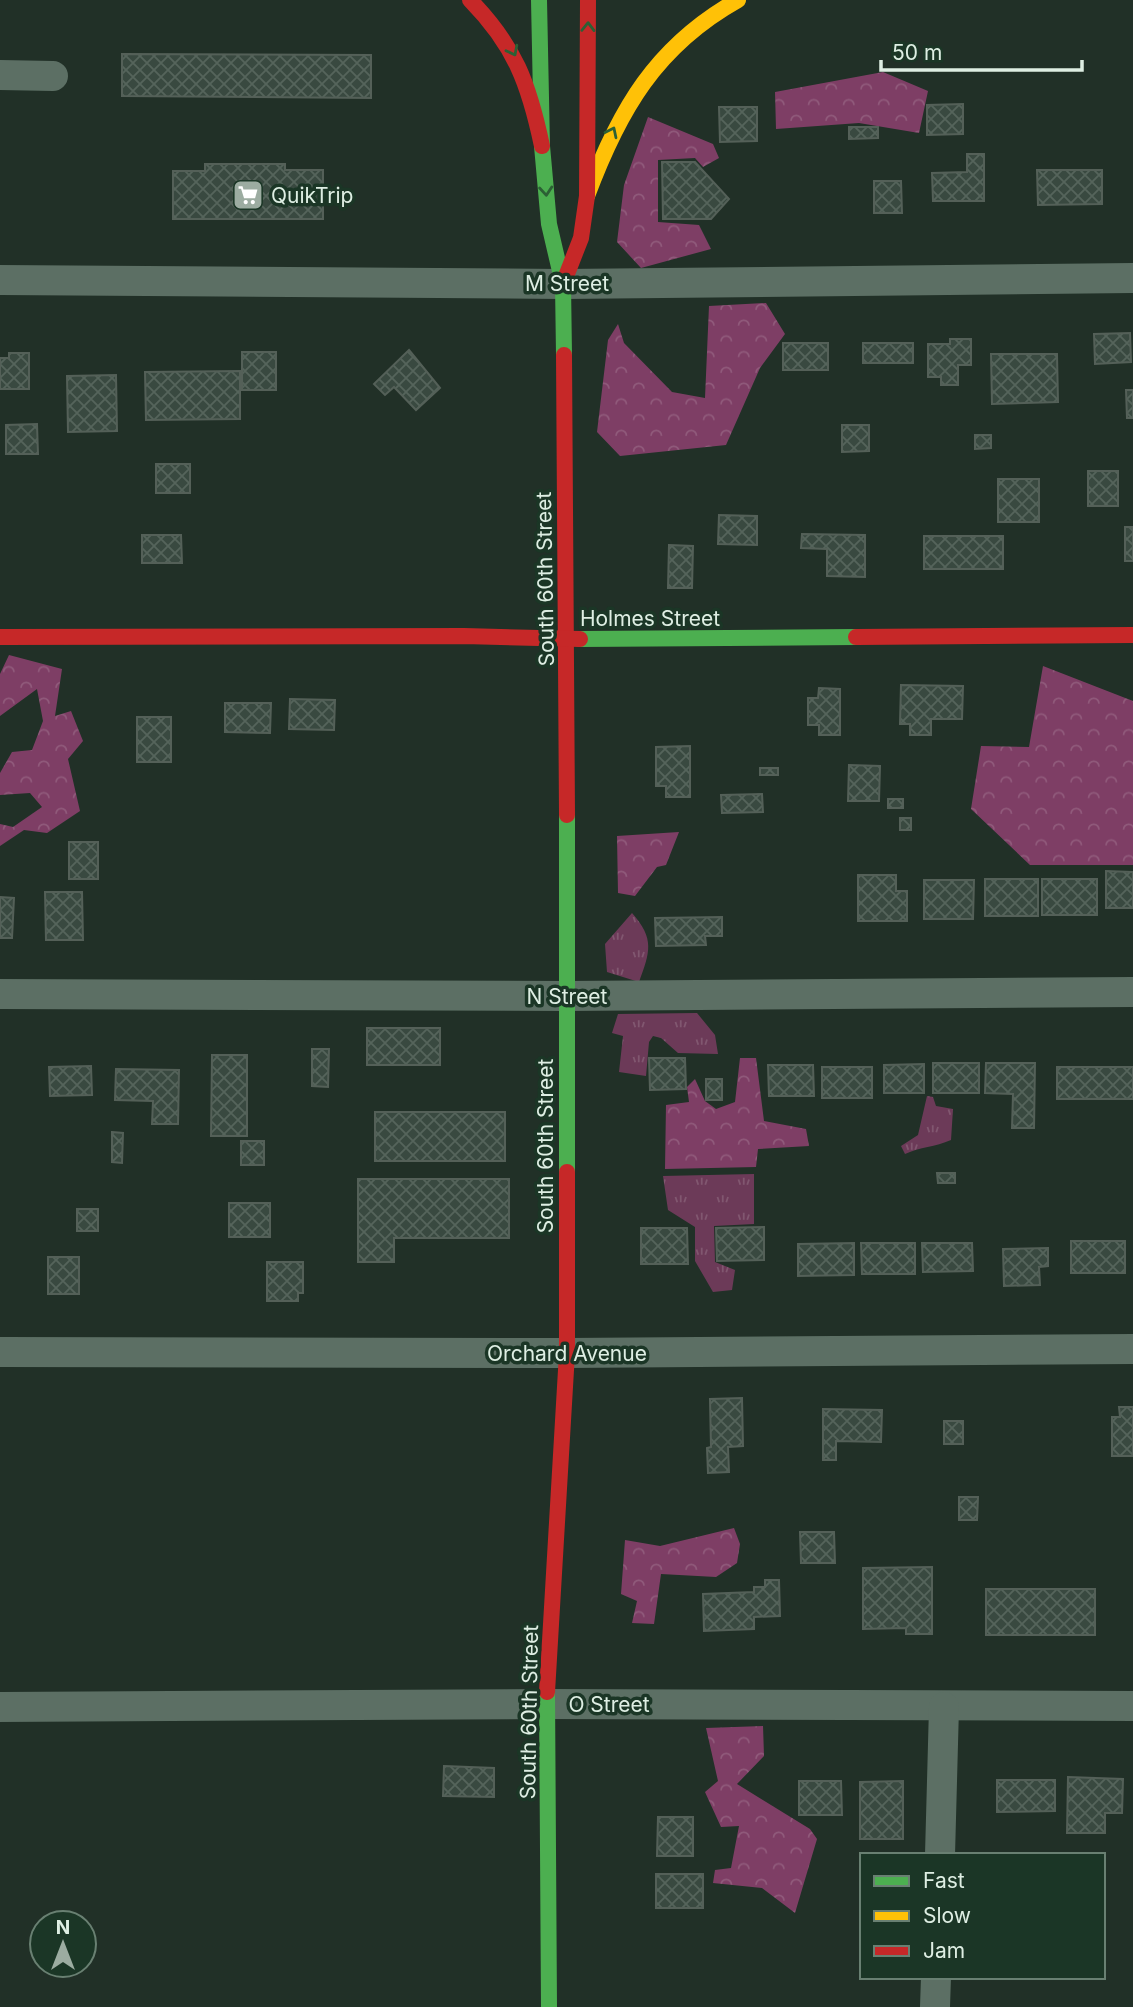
<svg xmlns="http://www.w3.org/2000/svg" width="1133" height="2007" font-family="Inter,sans-serif">
<style>
.grass{fill:url(#grass-tufts)}
.forest{fill:url(#forest-crowns)}
.building{fill:url(#building-cross-hatch);stroke:#546058;stroke-width:2}
.lines{fill:none;stroke-linecap:round;stroke-linejoin:round}
.street{stroke:#5c6f64;stroke-width:30}
.fast{stroke:#4caf50;stroke-width:16}
.slow{stroke:#ffc107;stroke-width:16}
.jam{stroke:#c62828;stroke-width:16}
.oneway{stroke:#2c6035}
.labels{text-anchor:middle;dominant-baseline:central;stroke-width:7;stroke-linejoin:round;paint-order:stroke}
.poi-label{font-size:21px;fill:#deeee3;stroke:#1b3626;text-anchor:start}
.street-label{font-size:21px;fill:#deeee3;stroke:#1b3626}
</style>
<defs>
<pattern id="grass-tufts" width="24" height="20" patternUnits="userSpaceOnUse" patternTransform="scale(1.75)"><rect width="24" height="20" fill="#6c3a58"/><path d="M3 7l-1-3M5 7V3M7 7l1-3M15 17l-1-3M17 17v-4M19 17l1-3" fill="none" stroke="#815770"/></pattern>
<pattern id="forest-crowns" width="20" height="18" patternUnits="userSpaceOnUse" patternTransform="scale(1.75)"><rect width="20" height="18" fill="#7e3e65"/><path d="M2 6a3 3 0 1 1 6 0M12 15a3 3 0 1 1 6 0" fill="none" stroke="#905a7b"/></pattern>
<pattern id="building-cross-hatch" width="8" height="8" patternUnits="userSpaceOnUse" patternTransform="scale(1.75)"><rect width="8" height="8" fill="#394940"/><path d="M0 0l8 8M0 8l8-8" fill="none" stroke="#55645b"/></pattern>
</defs>
<rect width="100%" height="100%" fill="#213027"/>
<g class="grass">
<path d="M 632,913 C 655,939 650,952 639,982 L 607,972 L 605,944 Z"/>
<polygon points="697,1013 715,1035 718,1054 678,1053 661,1038 653,1036 649,1042 646,1076 619,1072 623,1036 612,1033 618,1014"/>
<path d="M 927,1096 L 933,1097 L 936,1106 L 953,1109 L 951,1140 C 935,1147 920,1147 905,1154 L 901,1146 L 918,1135 Z"/>
<polygon points="754,1174 754,1224 714,1226 715,1262 735,1270 732,1290 713,1292 695,1261 695,1227 668,1210 663,1176"/>
</g>
<g class="forest">
<polygon points="883,72 928,91 919,133 859,123 776,129 775,92"/>
<polygon points="648,117 713,144 719,158 703,167 695,158 658,160 658,222 699,225 711,249 641,268 617,242 624,185"/>
<polygon points="766,303 785,334 760,368 726,445 620,456 597,432 608,340 618,324 624,343 672,392 705,398 709,306"/>
<polygon points="9,655 62,669 55,716 71,711 83,741 68,759 80,811 47,833 24,830 0,846 0,824 13,827 42,807 30,793 0,795 0,773 12,752 32,750 43,721 37,689 0,716 0,674"/>
<polygon points="1043,666 1133,701 1133,865 1030,865 971,809 981,746 1029,747"/>
<polygon points="679,832 666,865 657,867 635,896 618,893 617,836"/>
<polygon points="740,1058 756,1058 764,1121 806,1129 809,1146 758,1149 756,1167 665,1169 666,1105 689,1102 687,1087 695,1079 705,1101 716,1109 735,1102"/>
<polygon points="734,1528 740,1544 737,1563 716,1577 661,1574 654,1624 632,1623 637,1601 621,1594 625,1540 660,1546"/>
<polygon points="763,1726 764,1756 737,1784 810,1829 817,1839 795,1913 762,1888 713,1883 715,1870 731,1868 739,1826 721,1827 705,1792 718,1781 706,1728"/>
</g>
<g class="building">
<polygon points="122,54 371,55 371,98 122,96"/>
<polygon points="963,104 963,134 927,135 927,105"/>
<polygon points="719,107 757,107 757,141 720,142"/>
<polygon points="849,127 878,127 878,138 849,139"/>
<polygon points="967,154 984,154 984,201 933,201 932,173 967,172"/>
<polygon points="662,162 695,162 729,199 711,219 663,219"/>
<polygon points="205,164 285,164 285,170 323,170 323,219 173,219 173,171 205,171"/>
<polygon points="1037,170 1102,170 1102,204 1038,205"/>
<polygon points="874,181 901,181 902,213 874,213"/>
<polygon points="1130,333 1131,362 1095,364 1094,334"/>
<polygon points="950,339 971,339 971,365 958,365 958,385 941,385 941,377 928,377 928,344 950,344"/>
<rect x="783" y="343" width="45" height="27"/>
<rect x="863" y="343" width="50" height="20"/>
<polygon points="409,350 440,388 416,410 394,387 385,395 374,384"/>
<rect x="242" y="352" width="34" height="38"/>
<polygon points="9,353 29,353 29,389 0,389 0,358 9,358"/>
<polygon points="991,354 1057,354 1058,402 992,404"/>
<polygon points="240,371 240,419 146,420 145,372"/>
<polygon points="116,375 117,431 68,432 67,376"/>
<polygon points="1126,390 1133,390 1133,418 1127,418"/>
<polygon points="37,424 38,454 6,454 6,425"/>
<polygon points="842,425 869,425 869,451 842,452"/>
<polygon points="975,435 991,435 991,448 975,449"/>
<rect x="156" y="464" width="34" height="29"/>
<rect x="1088" y="471" width="30" height="35"/>
<rect x="998" y="479" width="41" height="43"/>
<polygon points="719,515 757,516 757,545 718,544"/>
<rect x="1125" y="527" width="8" height="34"/>
<polygon points="802,534 865,535 865,577 827,576 827,549 801,548"/>
<polygon points="142,535 181,535 182,563 142,563"/>
<rect x="924" y="536" width="79" height="33"/>
<polygon points="669,545 693,546 692,588 668,588"/>
<polygon points="901,685 963,686 962,719 931,719 931,735 910,735 910,724 900,724"/>
<polygon points="819,688 840,689 840,735 819,735 819,725 808,725 808,698 818,698"/>
<polygon points="290,699 335,700 334,730 289,729"/>
<polygon points="225,703 271,703 270,733 225,732"/>
<rect x="137" y="717" width="34" height="45"/>
<polygon points="690,746 690,797 666,797 666,786 656,786 656,747"/>
<polygon points="849,765 880,766 879,801 848,801"/>
<rect x="760" y="768" width="18" height="7"/>
<polygon points="762,794 763,812 722,813 721,795"/>
<rect x="888" y="799" width="15" height="9"/>
<rect x="900" y="818" width="11" height="12"/>
<rect x="69" y="842" width="29" height="37"/>
<polygon points="1106,871 1133,872 1133,908 1106,908"/>
<polygon points="858,875 896,875 896,891 907,891 907,921 858,921"/>
<rect x="985" y="879" width="53" height="37"/>
<rect x="1042" y="879" width="55" height="36"/>
<polygon points="924,880 974,880 973,919 924,919"/>
<polygon points="45,892 82,892 83,940 46,940"/>
<polygon points="0,897 14,898 12,938 0,938"/>
<polygon points="722,917 722,936 705,936 706,945 656,946 655,918"/>
<rect x="367" y="1028" width="73" height="37"/>
<polygon points="312,1049 329,1049 328,1087 312,1086"/>
<polygon points="212,1055 247,1055 247,1136 211,1136"/>
<polygon points="649,1058 685,1058 686,1089 650,1090"/>
<rect x="933" y="1063" width="46" height="30"/>
<polygon points="986,1063 1035,1063 1034,1128 1012,1128 1013,1094 985,1093"/>
<polygon points="924,1064 924,1093 884,1093 884,1065"/>
<polygon points="768,1065 813,1065 814,1096 769,1096"/>
<polygon points="91,1066 92,1095 50,1096 49,1067"/>
<rect x="822" y="1067" width="50" height="31"/>
<rect x="1057" y="1067" width="76" height="32"/>
<polygon points="116,1069 179,1070 178,1124 152,1124 153,1101 115,1100"/>
<rect x="706" y="1079" width="16" height="21"/>
<rect x="375" y="1112" width="130" height="49"/>
<polygon points="112,1132 123,1133 122,1163 112,1162"/>
<rect x="241" y="1141" width="23" height="24"/>
<polygon points="937,1173 955,1173 955,1183 938,1183"/>
<polygon points="358,1179 509,1179 509,1238 394,1238 394,1262 358,1262"/>
<rect x="229" y="1203" width="41" height="34"/>
<rect x="77" y="1209" width="21" height="22"/>
<polygon points="764,1227 764,1260 717,1261 716,1228"/>
<polygon points="641,1228 687,1228 688,1264 641,1264"/>
<rect x="1071" y="1241" width="54" height="32"/>
<polygon points="854,1243 854,1275 798,1276 798,1244"/>
<polygon points="861,1243 915,1243 915,1274 862,1274"/>
<polygon points="922,1243 972,1243 973,1271 923,1272"/>
<polygon points="1048,1248 1048,1266 1039,1267 1040,1285 1004,1286 1003,1249"/>
<rect x="48" y="1257" width="31" height="37"/>
<polygon points="267,1262 303,1262 303,1293 298,1293 298,1301 267,1301"/>
<polygon points="742,1398 743,1446 728,1447 729,1472 708,1473 707,1448 711,1447 710,1399"/>
<polygon points="1119,1407 1133,1407 1133,1456 1112,1456 1112,1417 1120,1417"/>
<polygon points="823,1409 882,1410 881,1442 836,1441 836,1460 823,1460"/>
<rect x="944" y="1421" width="19" height="23"/>
<polygon points="959,1497 978,1497 977,1520 959,1520"/>
<polygon points="800,1532 834,1532 835,1563 801,1563"/>
<polygon points="932,1567 932,1634 906,1634 906,1628 863,1629 863,1568"/>
<polygon points="765,1580 779,1580 780,1616 754,1617 754,1629 704,1631 703,1594 754,1592 754,1587 765,1587"/>
<rect x="986" y="1589" width="109" height="46"/>
<polygon points="444,1766 494,1768 494,1797 443,1796"/>
<polygon points="1068,1777 1123,1779 1122,1813 1105,1813 1105,1833 1067,1833"/>
<polygon points="997,1780 1055,1780 1055,1811 997,1812"/>
<polygon points="799,1781 841,1781 842,1815 799,1815"/>
<polygon points="903,1781 903,1839 860,1839 860,1782"/>
<polygon points="658,1817 693,1817 693,1856 657,1856"/>
<rect x="656" y="1874" width="47" height="34"/>
</g>
<g class="lines">
<g class="street">
<polyline points="0,75 53,76"/>
<polyline points="0,280 563,284 1133,278"/>
<polyline points="0,994 566,996 1133,992"/>
<polyline points="0,1352 567,1353 1133,1349"/>
<polyline points="0,1707 546,1704 1133,1706"/>
<polyline points="940,1855 944,1707"/>
<polyline points="935,2007 936,1977"/>
</g>
<g class="fast">
<polyline points="539,0 542,146 549,224 563,284 564,355"/>
<polyline points="580,639 856,637"/>
<polyline points="567,815 567,1172"/>
<polyline points="547,1692 549,2007"/>
</g>
<path class="slow" d="M 587,196 C 619,110 656,46 738,0"/>
<g class="jam">
<path d="M 470,0 C 515,46 529,84 542,146"/>
<polyline points="563,284 581,238 587,196 588,0"/>
<polyline points="564,355 567,815"/>
<polyline points="0,637 464,636 580,639"/>
<polyline points="856,637 1133,635"/>
<polyline points="547,1692 567,1353 567,1172"/>
</g>
</g>
<defs><path id="oneway-chevron" d="M-2-3.5L2.5 0L-2 3.5" fill="none" stroke-width="1.6" stroke-linecap="round" stroke-linejoin="round" transform="scale(1.75)"/></defs>
<g class="oneway">
<use href="#oneway-chevron" transform="translate(588 27) rotate(-89)"/>
<use href="#oneway-chevron" transform="translate(513 51) rotate(63)"/>
<use href="#oneway-chevron" transform="translate(612 132) rotate(-64)"/>
<use href="#oneway-chevron" transform="translate(546 191) rotate(85)"/>
</g>
<defs>
<g id="supermarket-square" transform="scale(1.575)"><rect x="-9" y="-9" width="18" height="18" rx="4" fill="#9caca1" stroke="#1b3626"/><path d="M-6-5.5h2.5l.6 2H6L4.5 2H-2.5L-4.4-4H-6ZM-1.5 3.2a1.3 1.3 0 1 0 .1 0ZM3 3.2a1.3 1.3 0 1 0 .1 0Z" fill="#fff"/></g>
</defs>
<g fill-rule="evenodd">
<use href="#supermarket-square" x="248" y="195"/>
</g>
<g class="labels">
<g class="poi-label">
<text x="271" y="195">QuikTrip</text>
</g>
<g class="street-label">
<text x="567" y="283">M Street</text>
<text transform="translate(545 579) rotate(-91)">South 60th Street</text>
<text x="650" y="618">Holmes Street</text>
<text x="567" y="996">N Street</text>
<text transform="translate(545 1146) rotate(-90)">South 60th Street</text>
<text x="567" y="1353">Orchard Avenue</text>
<text x="609" y="1704">O Street</text>
<text transform="translate(529 1712) rotate(-89)">South 60th Street</text>
</g>
</g>
<rect x="860" y="1853" width="245" height="126" fill="#1b3626" stroke="#698072" stroke-width="2"/>
<rect x="874" y="1876" width="35" height="10" fill="#4caf50" stroke="#698072" stroke-width="2"/>
<text x="923" y="1888" font-size="21" fill="#deeee3">Fast</text>
<rect x="874" y="1911" width="35" height="10" fill="#ffc107" stroke="#698072" stroke-width="2"/>
<text x="923" y="1923" font-size="21" fill="#deeee3">Slow</text>
<rect x="874" y="1946" width="35" height="10" fill="#c62828" stroke="#698072" stroke-width="2"/>
<text x="923" y="1958" font-size="21" fill="#deeee3">Jam</text>
<g transform="translate(63 1944)"><circle r="33" fill="#1b3626" stroke="#698072" stroke-width="2"/>
<path d="M0-5L12 26L0 18L-12 26Z" fill="#9caca1"/>
<text y="-10" font-size="19" font-weight="bold" text-anchor="middle" fill="#deeee3">N</text>
</g>
<path d="M881 60v10h201v-10" fill="none" stroke="#deeee3" stroke-width="3.5"/>
<text x="892" y="60" font-size="21" fill="#deeee3" stroke="#1b3626" stroke-width="5" paint-order="stroke">50 m</text>
</svg>
